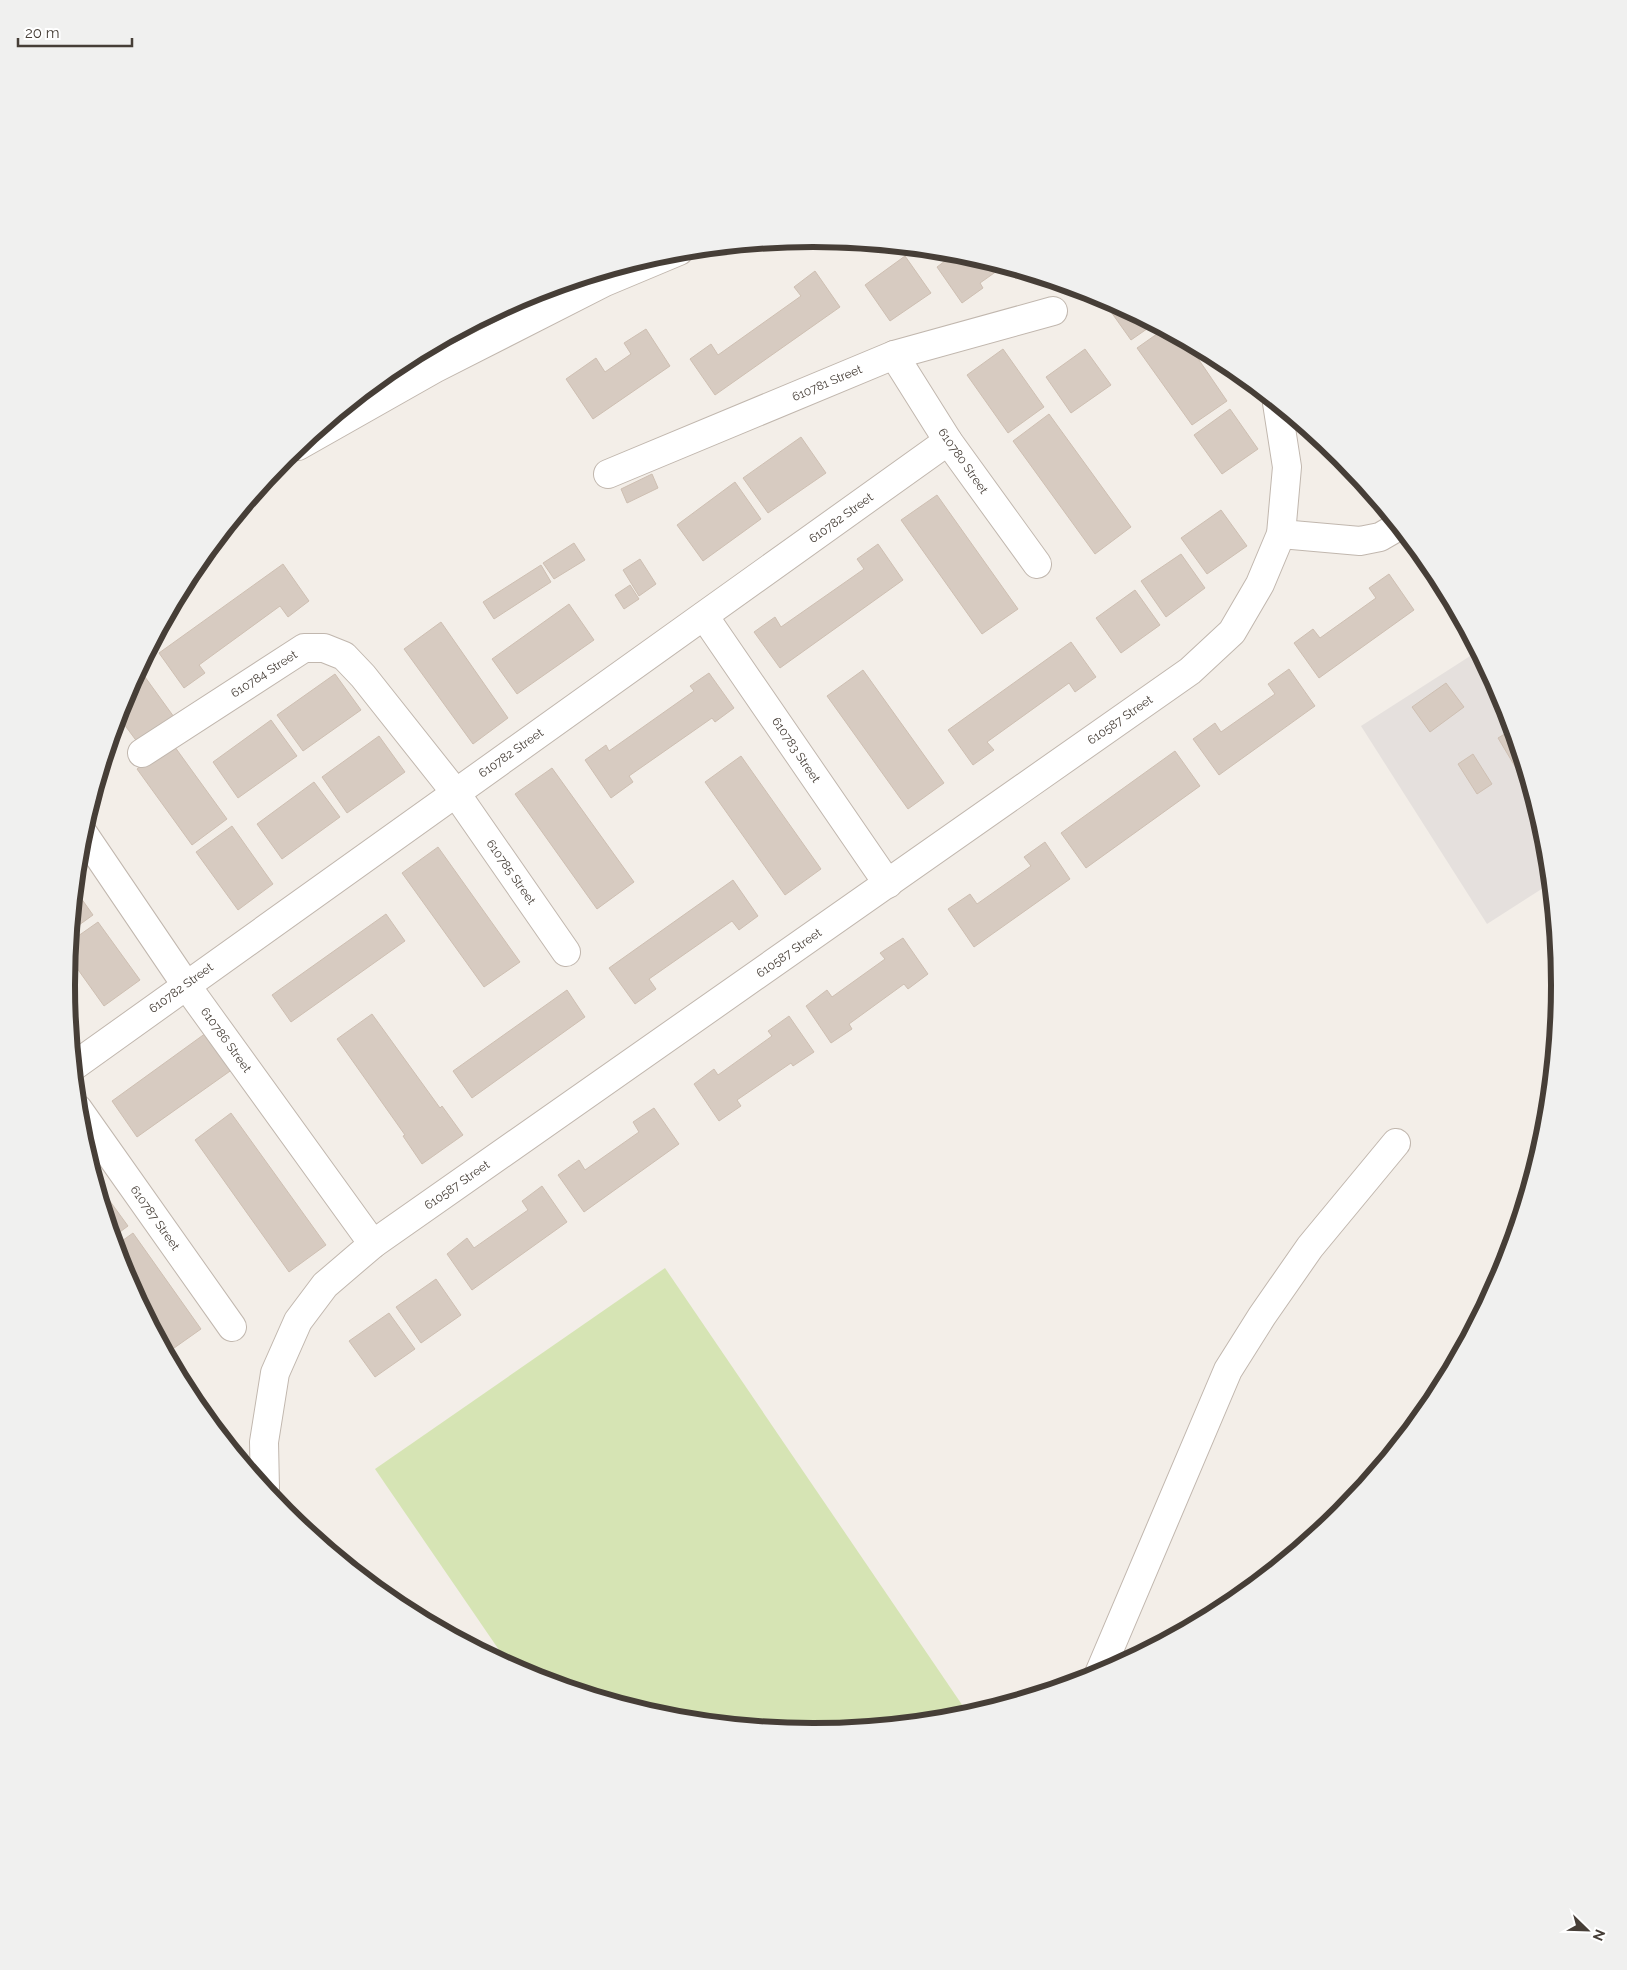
<svg xmlns="http://www.w3.org/2000/svg" width="1627" height="1970" font-family="Raleway,sans-serif">
<style>
.industrial{fill:#e5e0dd}
.green{fill:#d6e4b4}
.building{fill:#d7cbc1;stroke:#cebfb2}
.lines{fill:none;stroke-linecap:round;stroke-linejoin:round}
.minor-casing{stroke:#c1b7ae;stroke-width:30}
.minor{stroke:#fff;stroke-width:28}
.labels{text-anchor:middle;dominant-baseline:central;stroke-width:4;stroke-linejoin:round;paint-order:stroke}
.street-label{font-size:12px;fill:#463e37;stroke:#fff}
.rim{fill:none;stroke:#463e37;stroke-width:6}
</style>
<rect width="100%" height="100%" fill="#f3eee8"/>
<polygon class="industrial" points="1478,651 1504,699 1546,839 1551,883 1487,924 1361,726"/>
<polygon class="green" points="665,1268 969,1715 959,1718 813,1732 667,1718 527,1675 510,1666 375,1469"/>
<g class="building">
<polygon points="957,252 961,257 965,254 1004,266 980,283 983,288 962,303 937,267"/>
<polygon points="905,256 931,293 890,321 865,285"/>
<polygon points="1007,266 1025,272 1016,279"/>
<polygon points="815,271 840,307 715,395 690,359 711,344 718,355 801,296 794,287"/>
<polygon points="1099,295 1100,295 1154,324 1131,340"/>
<polygon points="646,329 670,366 593,419 566,379 596,358 605,372 631,354 624,343"/>
<polygon points="1164,329 1186,341 1227,401 1192,425 1137,348"/>
<polygon points="1003,349 1044,407 1008,433 967,375"/>
<polygon points="1085,349 1111,385 1071,413 1046,377"/>
<polygon points="1230,409 1258,449 1222,474 1194,435"/>
<polygon points="1049,414 1131,527 1095,554 1013,441"/>
<polygon points="801,437 826,473 768,513 743,478"/>
<polygon points="652,474 658,488 627,503 621,489"/>
<polygon points="735,482 761,519 703,561 677,525"/>
<polygon points="937,495 1018,609 982,634 901,520"/>
<polygon points="1221,510 1247,546 1207,574 1181,538"/>
<polygon points="574,543 585,560 554,579 543,563"/>
<polygon points="878,544 903,580 780,668 754,632 775,617 781,627 864,569 857,559"/>
<polygon points="1181,554 1205,588 1166,617 1141,581"/>
<polygon points="640,559 656,584 639,596 623,570"/>
<polygon points="283,564 309,601 288,617 280,606 199,665 205,673 184,688 159,653"/>
<polygon points="541,565 551,582 494,619 483,602"/>
<polygon points="1389,574 1414,610 1319,678 1294,643 1313,629 1320,638 1376,598 1369,588"/>
<polygon points="630,585 639,599 624,609 615,595"/>
<polygon points="1135,590 1160,625 1121,653 1096,618"/>
<polygon points="569,604 594,640 517,694 492,659"/>
<polygon points="441,622 508,718 473,744 404,649"/>
<polygon points="1071,642 1096,677 1075,692 1069,683 987,742 994,750 973,765 948,730"/>
<polygon points="1289,669 1315,706 1219,775 1193,739 1215,723 1221,732 1275,694 1268,684"/>
<polygon points="863,670 944,783 908,809 827,696"/>
<polygon points="709,673 734,708 715,722 712,718 629,776 633,782 611,798 585,760 606,745 609,751 694,691 690,686"/>
<polygon points="335,674 361,710 303,751 277,715"/>
<polygon points="145,677 174,717 138,743 118,716 128,689"/>
<polygon points="1446,683 1464,707 1430,732 1412,707"/>
<polygon points="271,720 297,756 238,798 213,762"/>
<polygon points="1513,729 1524,764 1516,768 1498,738"/>
<polygon points="379,736 405,772 347,813 322,777"/>
<polygon points="172,743 227,819 192,845 137,769"/>
<polygon points="1175,751 1200,786 1086,868 1061,833"/>
<polygon points="1473,754 1492,784 1477,794 1458,764"/>
<polygon points="741,756 821,869 785,895 705,782"/>
<polygon points="552,768 634,882 597,909 515,794"/>
<polygon points="314,782 340,817 282,859 257,824"/>
<polygon points="232,826 273,884 238,910 196,852"/>
<polygon points="1045,842 1070,879 974,947 948,909 970,894 977,904 1031,866 1024,857"/>
<polygon points="438,847 520,962 484,987 402,873"/>
<polygon points="733,880 758,916 739,930 732,921 649,979 656,989 635,1004 609,968"/>
<polygon points="76,891 93,915 72,930"/>
<polygon points="386,914 405,941 291,1022 272,995"/>
<polygon points="98,922 140,980 104,1006 69,957 71,941"/>
<polygon points="903,938 928,974 908,989 904,984 849,1024 852,1029 831,1043 806,1006 827,990 832,997 885,959 880,953"/>
<polygon points="567,990 585,1017 472,1098 453,1071"/>
<polygon points="372,1014 440,1108 442,1106 463,1135 422,1164 403,1136 405,1135 337,1039"/>
<polygon points="789,1016 814,1052 793,1066 791,1063 737,1100 741,1106 719,1121 694,1084 714,1069 718,1075 772,1036 768,1031"/>
<polygon points="206,1033 233,1069 137,1137 112,1101"/>
<polygon points="654,1108 679,1144 584,1212 558,1175 579,1160 585,1170 639,1132 633,1122"/>
<polygon points="231,1113 326,1245 289,1272 195,1140"/>
<polygon points="96,1182 128,1226 113,1237"/>
<polygon points="542,1186 567,1222 472,1290 447,1254 467,1238 474,1248 528,1210 522,1201"/>
<polygon points="133,1233 201,1329 167,1353 123,1271 115,1246"/>
<polygon points="436,1279 461,1315 421,1343 396,1307"/>
<polygon points="389,1313 415,1349 375,1377 349,1341"/>
</g>
<g class="lines">
<g class="minor-casing">
<g id="minor">
<polyline points="894,355 948,441 1037,564"/>
<polyline points="298,446 434,369 605,282 679,251"/>
<polyline points="608,474 894,355 1053,311"/>
<polyline points="1281,534 1360,541 1380,537 1399,526"/>
<polyline points="704,616 888,884"/>
<polyline points="142,753 304,648 324,648 344,656 363,676 455,792 566,952"/>
<polyline points="83,833 186,985 373,1244"/>
<polyline points="74,1066 948,441"/>
<polyline points="78,1109 232,1327"/>
<polyline points="265,1489 264,1442 275,1373 298,1321 325,1285 373,1244 1190,671 1232,632 1260,584 1281,534 1287,467 1277,403"/>
<polyline points="1098,1676 1228,1370 1262,1316 1310,1247 1396,1143"/>
</g>
</g>
<use href="#minor" class="minor"/>
</g>
<g class="labels">
<g class="street-label">
<text transform="translate(827 383) rotate(-23)">610781 Street</text>
<text transform="translate(963 461) rotate(55)">610780 Street</text>
<text transform="translate(841 518) rotate(-36)">610782 Street</text>
<text transform="translate(264 674) rotate(-33)">610784 Street</text>
<text transform="translate(1120 720) rotate(-35)">610587 Street</text>
<text transform="translate(796 750) rotate(56)">610783 Street</text>
<text transform="translate(511 753) rotate(-35)">610782 Street</text>
<text transform="translate(511 872) rotate(55)">610785 Street</text>
<text transform="translate(789 953) rotate(-35)">610587 Street</text>
<text transform="translate(181 988) rotate(-36)">610782 Street</text>
<text transform="translate(226 1040) rotate(54)">610786 Street</text>
<text transform="translate(457 1185) rotate(-35)">610587 Street</text>
<text transform="translate(155 1218) rotate(55)">610787 Street</text>
</g>
</g>
<path d="M0 0H1627V1970H0ZM75 985a738 738 0 1 1 1476 0a738 738 0 1 1-1476 0Z" fill="#f0f0ef" fill-rule="evenodd"/>
<path class="rim" d="M75 985a738 738 0 1 1 1476 0a738 738 0 1 1-1476 0Z"/>
<g transform="translate(1587 1930) rotate(113)" stroke="#ffffff" stroke-width="4" paint-order="stroke">
<path d="M0-4L9 19L0 12L-9 19Z" fill="#463e37"/>
<text y="-8" font-size="14" font-weight="bold" text-anchor="middle" fill="#463e37">N</text>
</g>
<path d="M18 38v8h114v-8" fill="none" stroke="#463e37" stroke-width="2.5"/>
<text x="25" y="38" font-size="15" fill="#463e37" stroke="#ffffff" stroke-width="4" paint-order="stroke">20 m</text>
</svg>
